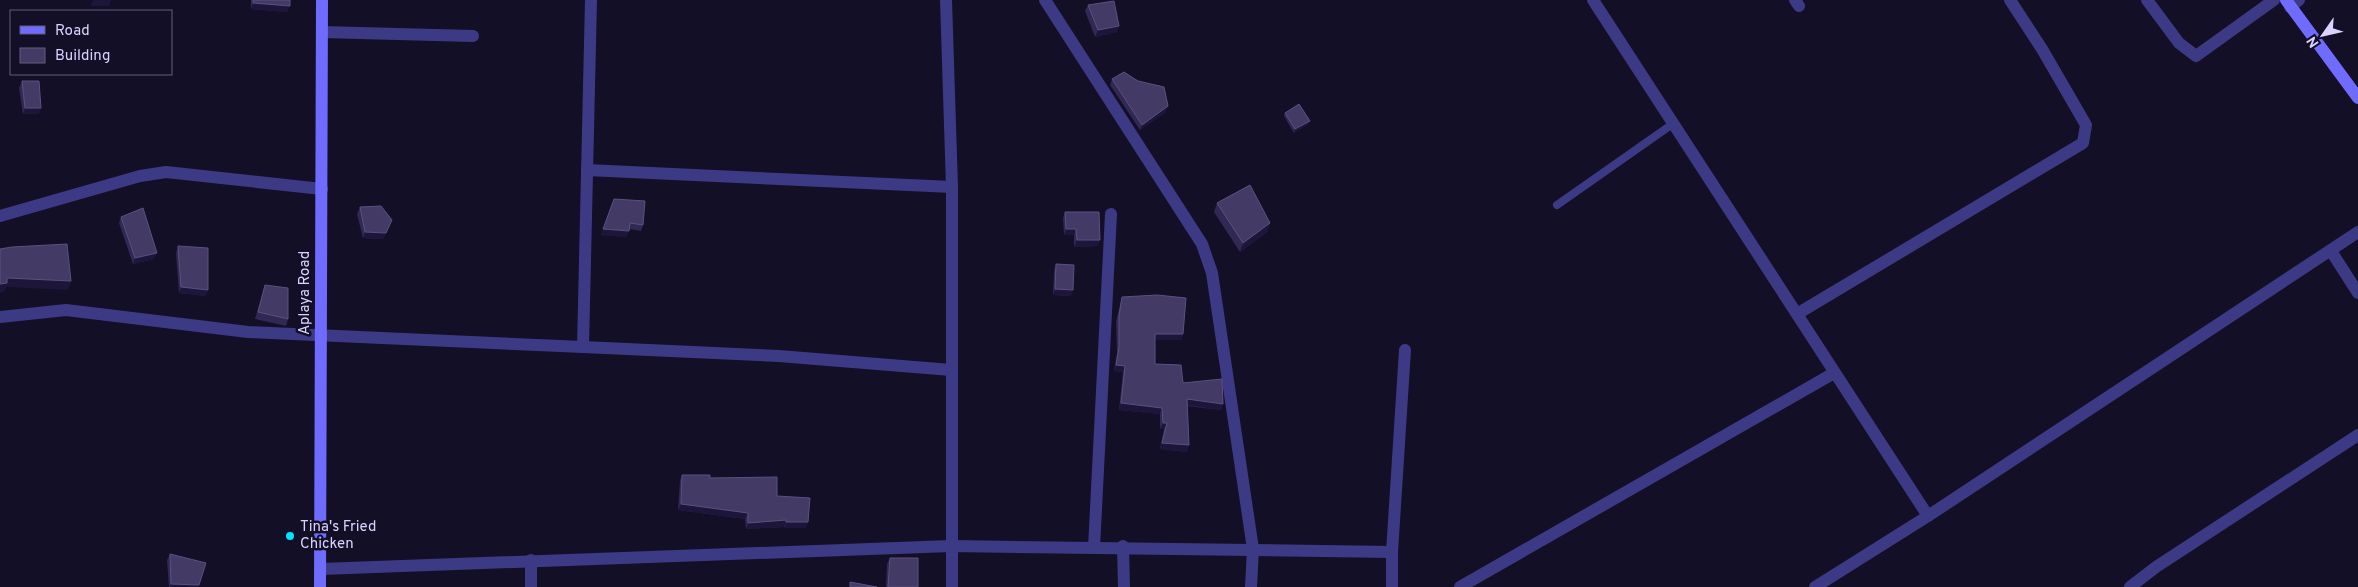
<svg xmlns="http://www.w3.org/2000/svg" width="2358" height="587" font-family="Overpass,sans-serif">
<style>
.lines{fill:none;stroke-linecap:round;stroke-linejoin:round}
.lane{stroke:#3d3a85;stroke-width:8}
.street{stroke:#3d3a85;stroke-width:12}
.secondary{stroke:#6f6bff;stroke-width:12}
.wall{fill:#312854}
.shaded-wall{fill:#1d163a}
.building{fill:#433a66;stroke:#5a527e}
.poi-dot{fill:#00e5ff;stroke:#130f26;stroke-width:2}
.labels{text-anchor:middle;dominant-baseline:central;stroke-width:5;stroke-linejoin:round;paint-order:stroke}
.street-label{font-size:15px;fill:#d9d4ff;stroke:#130f26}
.poi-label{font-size:15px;fill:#d9d4ff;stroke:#130f26;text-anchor:start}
</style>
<rect width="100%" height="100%" fill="#130f26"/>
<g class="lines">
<polyline class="lane" points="1557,205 1674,123"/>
<g class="street">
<polyline points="946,0 952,187 952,587"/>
<polyline points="1045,0 1202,244 1212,273 1253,549 1251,587"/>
<polyline points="1593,0 1928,516"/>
<polyline points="1795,0 1799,6"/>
<polyline points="2147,0 2179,43 2196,56 2274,0"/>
<polyline points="2290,7 2299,0"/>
<polyline points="322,32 473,36"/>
<polyline points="587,170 952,187"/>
<polyline points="0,216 140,176 166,172 322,189"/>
<polyline points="2331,251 2358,293"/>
<polyline points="1797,314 2083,143 2086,125 2042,49 2010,0"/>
<polyline points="0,317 66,310 248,332 583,347 591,0"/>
<polyline points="583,347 779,356 951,370"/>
<polyline points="1123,546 1124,587"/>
<polyline points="1094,548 1111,214"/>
<polyline points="531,560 531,587"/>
<polyline points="321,569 951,546 1392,552"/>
<polyline points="1392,587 1392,552 1405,350"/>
<polyline points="1460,587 1834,373"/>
<polyline points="1815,587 1928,516 2358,232"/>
<polyline points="2130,587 2156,567 2358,435"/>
</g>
<g class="secondary">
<polyline points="2286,0 2358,98"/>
<polyline points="320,587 322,0"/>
</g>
</g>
<g class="wall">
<polygon points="251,0 290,0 287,12 251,9"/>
<polygon points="1088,5 1117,32 1095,37 1085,11"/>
<polygon points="1112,79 1166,112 1140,130 1110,85"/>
<polygon points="22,81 39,114 23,114 19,88"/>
<polygon points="1285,113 1308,124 1294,133 1284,116"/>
<polygon points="614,199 643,225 641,231 629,229 626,237 601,235"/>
<polygon points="1217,203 1270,223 1267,232 1240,252 1214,212"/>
<polygon points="360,207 392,220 383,239 363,238 357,214"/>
<polygon points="1065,212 1098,246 1074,247 1074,235 1064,235 1063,218"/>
<polygon points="121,217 154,259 133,264 119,223"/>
<polygon points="178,246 206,296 179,293 176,253"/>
<polygon points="1056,264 1071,296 1053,295 1054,271"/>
<polygon points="265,285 288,319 286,326 255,319"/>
<polygon points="1122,297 1183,334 1181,340 1155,340 1155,364 1183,383 1223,404 1221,410 1187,406 1187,452 1160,449 1164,429 1160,429 1160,414 1119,410 1123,372 1114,371 1117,353 1116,322 1120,304"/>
<polygon points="682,475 710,478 777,496 806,528 784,528 784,527 746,529 745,519 678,510 680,481"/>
<polygon points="170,554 198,587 169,587 167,560"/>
<polygon points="890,558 918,587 886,587 887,564"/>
</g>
<g class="shaded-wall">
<polygon points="93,0 111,0 109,6 91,6"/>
<polygon points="253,3 290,6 287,12 251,9"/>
<polygon points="1119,26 1117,32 1095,37 1098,30"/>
<polygon points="1168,106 1166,112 1140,130 1142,125"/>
<polygon points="25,108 41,108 39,114 23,114"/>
<polygon points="1310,121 1308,124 1294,133 1295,129"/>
<polygon points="392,220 383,239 363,238 365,232"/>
<polygon points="1270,223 1267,232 1240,252 1243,243"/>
<polygon points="603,229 629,231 626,237 601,235"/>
<polygon points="1066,229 1076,229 1074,235 1064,235"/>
<polygon points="1077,240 1100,240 1098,246 1074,247"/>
<polygon points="157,253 154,259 133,264 135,258"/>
<polygon points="7,278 71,281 68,290 6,287 4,292 0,293 0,284"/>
<polygon points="181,287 208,290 206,296 179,293"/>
<polygon points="1055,289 1073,290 1071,296 1053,295"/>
<polygon points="1155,334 1183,334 1181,340 1153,340"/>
<polygon points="1116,365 1125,366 1123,372 1114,371"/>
<polygon points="1187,399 1223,404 1221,410 1185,405"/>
<polygon points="1121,403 1162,408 1160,414 1119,410"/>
<polygon points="1163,423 1167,423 1164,429 1160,429"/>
<polygon points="1162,443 1189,445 1187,452 1160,449"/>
<polygon points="681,504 748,513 745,519 678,510"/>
<polygon points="786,520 784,527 746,529 748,523"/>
<polygon points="786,522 808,522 806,528 784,528"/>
<polygon points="171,584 199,585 198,587 170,587"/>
</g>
<g class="building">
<polygon points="253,0 290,0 290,6 253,3"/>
<polygon points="1114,1 1119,26 1098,30 1088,5"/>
<polygon points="1124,72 1138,81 1164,87 1168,106 1142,125 1112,79"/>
<polygon points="22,81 39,81 41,108 25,108"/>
<polygon points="1299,104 1310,121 1295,129 1285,113"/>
<polygon points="1250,185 1270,223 1243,243 1217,203"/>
<polygon points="614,199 645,201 643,225 630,223 629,231 603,229"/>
<polygon points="381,206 392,220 386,233 365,232 360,207"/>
<polygon points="143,208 157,253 135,258 121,217"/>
<polygon points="1065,212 1099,212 1100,240 1077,240 1076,229 1066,229"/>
<polygon points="67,244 71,281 7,278 7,283 0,284 0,249 12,247"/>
<polygon points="178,246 208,248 208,290 181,287"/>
<polygon points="1056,264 1074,265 1073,290 1055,289"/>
<polygon points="265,285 288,288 288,319 258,312"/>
<polygon points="1157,295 1186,298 1183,334 1155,334 1155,364 1181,365 1183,383 1222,379 1223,404 1187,399 1189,445 1162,443 1167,423 1163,423 1162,408 1121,403 1125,366 1116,365 1119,347 1119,316 1122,297"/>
<polygon points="682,475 710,475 710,478 777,477 777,496 810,498 808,522 786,522 786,520 748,523 748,513 681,504"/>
<polygon points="170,554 206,563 199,585 171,584"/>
<polygon points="890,558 918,558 918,587 888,587"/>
<polygon points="850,582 877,587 850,587"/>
</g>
<circle class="poi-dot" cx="290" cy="536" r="5"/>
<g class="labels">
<g class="street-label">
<text transform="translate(305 293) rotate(-90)">Aplaya Road</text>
</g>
<g class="poi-label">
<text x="300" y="527">Tina's Fried<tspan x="300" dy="17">Chicken</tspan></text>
</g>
</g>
<rect x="10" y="10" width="162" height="65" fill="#130f26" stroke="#625e7d"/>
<rect x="20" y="26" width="25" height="8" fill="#6f6bff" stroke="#625e7d"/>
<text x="55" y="35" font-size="15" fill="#d9d4ff">Road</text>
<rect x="20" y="48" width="25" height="15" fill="#433a66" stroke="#625e7d"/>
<text x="55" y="60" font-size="15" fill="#d9d4ff">Building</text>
<g transform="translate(2323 35) rotate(236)" stroke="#130f26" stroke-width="4" paint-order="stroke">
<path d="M0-4L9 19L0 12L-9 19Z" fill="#d9d4ff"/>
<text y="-8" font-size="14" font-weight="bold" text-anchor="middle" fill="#d9d4ff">N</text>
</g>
</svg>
